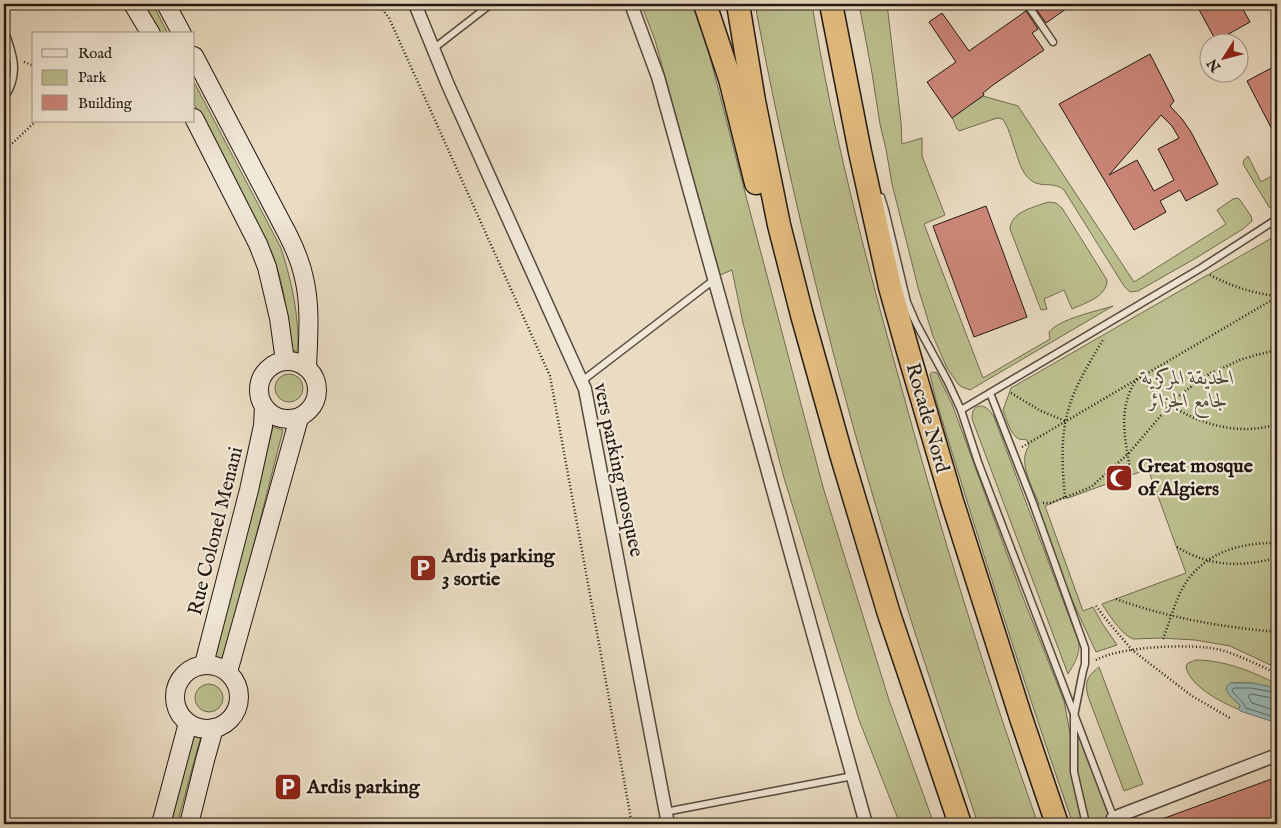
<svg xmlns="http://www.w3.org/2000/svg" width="1281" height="828" font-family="'IM FELL English',Amiri,serif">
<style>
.green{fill:#bcbf8f;stroke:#6f6c50}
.water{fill:#99bab9;stroke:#697976}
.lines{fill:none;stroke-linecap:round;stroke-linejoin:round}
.shore{stroke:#5e6965;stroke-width:1}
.building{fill:#cd877a;stroke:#221811;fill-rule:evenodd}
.lane-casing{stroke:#54493d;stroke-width:9}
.street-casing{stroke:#54493d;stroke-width:15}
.secondary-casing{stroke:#221811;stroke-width:20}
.highway-casing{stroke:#221811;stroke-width:25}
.path{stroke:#221811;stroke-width:2.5;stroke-dasharray:1 2.5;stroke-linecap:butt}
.lane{stroke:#f1e8d7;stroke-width:6}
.street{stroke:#f1e8d7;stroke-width:12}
.secondary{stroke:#f1e8d7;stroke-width:18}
.highway{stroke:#e5be81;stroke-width:22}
.labels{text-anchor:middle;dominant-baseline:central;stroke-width:4.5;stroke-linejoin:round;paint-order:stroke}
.park-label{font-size:20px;font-style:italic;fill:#504a37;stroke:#f1e8d7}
.street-label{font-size:20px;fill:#221811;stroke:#f1e8d7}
.poi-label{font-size:20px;font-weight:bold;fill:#221811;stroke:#f1e8d7;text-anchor:start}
</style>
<rect width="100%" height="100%" fill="#eadcc2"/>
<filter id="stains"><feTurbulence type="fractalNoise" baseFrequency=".004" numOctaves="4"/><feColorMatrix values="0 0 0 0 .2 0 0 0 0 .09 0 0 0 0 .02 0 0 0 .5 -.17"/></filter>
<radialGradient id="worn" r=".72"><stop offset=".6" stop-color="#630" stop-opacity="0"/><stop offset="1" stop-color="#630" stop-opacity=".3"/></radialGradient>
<g class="green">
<polygon points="141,4 153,4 168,34 157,34"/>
<polygon points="641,4 694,4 702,26 748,204 823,487 889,700 934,824 900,824 859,720 784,478 743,323 732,270 720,275 655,40"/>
<path d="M 755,4 L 812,4 C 832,130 865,256 899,379 C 940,529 986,678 1038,824 L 978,824 C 941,712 903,600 870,486 C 824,327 785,166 755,4 Z"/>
<path d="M 859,4 L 887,4 L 901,122 L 902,144 L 922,138 L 922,156 L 945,215 L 924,224 L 983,378 L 1050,339 L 1049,332 C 1059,319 1097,311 1113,306 L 970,390 L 962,387 L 958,384 L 947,368 L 933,336 L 919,291 L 892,184 L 886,149 L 880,124 L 872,73 Z"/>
<path d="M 194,82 L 281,248 C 292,282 299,315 298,351 L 289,351 C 289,316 284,285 272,253 L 194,104 Z"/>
<path d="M 983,96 L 1018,106 L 1134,282 L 1226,224 L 1217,210 L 1233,199 L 1238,198 L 1240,200 L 1251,216 L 1252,221 L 1243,229 L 1196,258 L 1138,291 L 1130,292 L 1124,286 L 1064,190 C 1051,179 1038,192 1025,174 C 1017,164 1010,125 1002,119 C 999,118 997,118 994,119 L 959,131 L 957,129 L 952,117 Z"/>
<polygon points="1248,156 1261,182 1277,173 1277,209 1272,209 1269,207 1243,164 1244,160"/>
<path d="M 1049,202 L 1056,203 L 1062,208 L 1107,280 C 1107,297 1085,303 1072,309 L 1064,290 L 1044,299 L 1047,309 L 1041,310 L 1010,229 C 1011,212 1032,208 1045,203 Z"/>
<path d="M 1277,235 L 1277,668 L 1230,646 L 1195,640 L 1161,638 L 1133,639 C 1121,634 1109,615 1102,604 L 1186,573 L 1148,469 L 1068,498 L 1063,498 L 1045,506 L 1083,611 L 1093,607 L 1102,623 L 1117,645 L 1096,652 L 1072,600 L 1039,514 L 1038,507 L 1039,504 C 1033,488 1017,462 1029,446 L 1027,440 C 1024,439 1021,440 1019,439 C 1011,436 1006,418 1003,410 L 1011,388 Z"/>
<path d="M 933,372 L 937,373 L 952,404 L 1022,595 L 1064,701 L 1073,749 L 1074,716 L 1116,824 L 1073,824 C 1024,684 979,542 936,400 L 930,374 Z"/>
<circle cx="289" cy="388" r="14"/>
<path d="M 980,406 C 987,406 990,411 994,417 L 1079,643 C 1080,655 1074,664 1068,674 L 972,419 C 972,412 973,407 980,406 Z"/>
<polygon points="273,427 283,430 224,662 214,659"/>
<path d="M 1196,660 C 1225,660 1253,672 1277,684 L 1277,689 L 1252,683 L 1231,683 L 1231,697 L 1240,705 L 1240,707 L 1238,709 C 1222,703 1188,685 1186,666 L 1188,663 Z"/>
<path d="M 1099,667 L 1143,784 L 1124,791 L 1089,699 C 1084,684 1086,677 1099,667 Z"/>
<circle cx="209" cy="698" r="14"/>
<polygon points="192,734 201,736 177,824 168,824"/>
</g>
<polygon class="water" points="1231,683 1252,683 1277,688 1277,723 1240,711 1238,709 1240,707 1240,705 1231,697 1226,690 1227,686"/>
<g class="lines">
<g class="shore">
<path d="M 1277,693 L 1251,688 L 1234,688 L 1232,690 C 1236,698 1242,699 1246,708 L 1277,718"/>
<polyline points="1277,699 1251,694 1248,696 1252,703 1277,711"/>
</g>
</g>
<g class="building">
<polygon points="1037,4 1073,4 1046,23 1034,6"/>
<polygon points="1196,4 1240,4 1250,22 1216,41"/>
<polygon points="1026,11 1038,29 1032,33 1044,50 993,85 983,93 984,95 952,118 927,82 956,62 929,22 942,13 969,51"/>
<path d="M 1150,54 L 1174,101 L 1170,106 L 1182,119 L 1191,132 L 1218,184 L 1186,201 L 1180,190 L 1160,201 L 1166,212 L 1134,230 L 1059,104 ZM 1161,115 L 1172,126 L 1179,138 L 1158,149 L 1174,180 L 1154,191 L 1137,160 L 1109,175 Z"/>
<polygon points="1277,65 1277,139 1247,81"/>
<polygon points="986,206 1027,317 974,337 933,226"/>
<polygon points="1277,777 1277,824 1152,824 1151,823"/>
</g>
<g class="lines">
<g class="lane-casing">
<g id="lane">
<polyline points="1027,4 1053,42"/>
<path d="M 4,29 C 13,53 21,75 4,98"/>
<polyline points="433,49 491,4"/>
<polyline points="881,197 885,210 907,302 916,323 948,382 961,410 978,462 1116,824"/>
<polyline points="582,381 715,279"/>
<polyline points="990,393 1033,503 1085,648 1085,664 1083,671 1074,716 1074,772 1086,824"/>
<polyline points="961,410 1201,268 1277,219"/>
<polyline points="665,812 853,776"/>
</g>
</g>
<g class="street-casing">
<g id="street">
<polyline points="415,4 448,85 585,389 668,824"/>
<polyline points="631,4 658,77 866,824"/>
<polyline points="1113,818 1277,755"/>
</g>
</g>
<g class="secondary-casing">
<g id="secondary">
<polyline points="133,4 151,34"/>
<polyline points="166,4 182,34"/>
<path d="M 194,56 L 288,235 C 295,249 301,263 304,278 C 311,307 308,338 307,368"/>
<polyline points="194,118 258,244 267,267 279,318 285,361"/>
<circle cx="288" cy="390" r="29"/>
<polyline points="204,664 249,490 263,426 264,407"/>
<circle cx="207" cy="697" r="32"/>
<polyline points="228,672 299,418"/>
<polyline points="161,824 188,723"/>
<polyline points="189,824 205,760 214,728"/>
</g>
</g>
<g class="highway-casing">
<g id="highway">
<polyline points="705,4 730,79 756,183"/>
<polyline points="738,4 754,101 779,225 802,315 841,454 889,614 960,824"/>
<polyline points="831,4 860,152 890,287 908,351 952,501 1021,718 1057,824"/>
</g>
</g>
<g class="path">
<polyline points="378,4 389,18 550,376 632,824"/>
<polyline points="24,62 34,66"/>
<polyline points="4,150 16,140 36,121"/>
<path d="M 1210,275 C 1231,286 1252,293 1276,296"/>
<path d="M 1141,377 C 1170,416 1230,440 1277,424"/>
<polyline points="1011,393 1041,411 1065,421"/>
<polyline points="1022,447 1277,297"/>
<path d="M 1131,475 C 1126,441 1116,409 1137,379"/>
<path d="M 1065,497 C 1062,466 1060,434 1070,404 C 1078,380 1092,359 1104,338"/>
<polyline points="1043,503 1051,503 1091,487 1129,453 1175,399 1200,380 1211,373 1240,360 1256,355 1277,350"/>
<path d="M 1177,547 C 1210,567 1240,567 1277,558"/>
<path d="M 1116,599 C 1169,618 1221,627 1277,632"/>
<polyline points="1096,606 1105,618 1132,650 1192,696 1230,718"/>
<path d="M 1163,639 C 1169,623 1174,606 1181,591 C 1200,554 1238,542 1277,543"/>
<path d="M 1096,660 C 1121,646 1193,643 1221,650 C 1241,656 1259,665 1277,674"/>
</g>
<use href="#lane" class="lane"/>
<use href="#street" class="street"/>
<use href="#secondary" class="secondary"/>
<use href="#highway" class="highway"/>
</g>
<defs>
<g id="mosque-square" transform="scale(1.4375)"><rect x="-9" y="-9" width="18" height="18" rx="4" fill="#8f2418" stroke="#f1e8d7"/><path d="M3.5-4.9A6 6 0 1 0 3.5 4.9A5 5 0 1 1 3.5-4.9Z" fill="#fff"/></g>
<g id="parking-square" transform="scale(1.4375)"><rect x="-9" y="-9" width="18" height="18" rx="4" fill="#8f2418" stroke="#f1e8d7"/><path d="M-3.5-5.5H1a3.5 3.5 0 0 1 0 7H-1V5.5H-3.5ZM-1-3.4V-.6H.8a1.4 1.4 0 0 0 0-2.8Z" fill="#fff"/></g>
</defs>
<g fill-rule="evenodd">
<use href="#mosque-square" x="1119" y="478"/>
<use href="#parking-square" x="423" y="568"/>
<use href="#parking-square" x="288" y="787"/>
</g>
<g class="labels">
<g class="park-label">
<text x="1188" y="378">الحديقة المركزية<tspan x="1188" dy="23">لجامع الجزائر</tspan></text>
</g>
<g class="street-label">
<text transform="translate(927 418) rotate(74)">Rocade Nord</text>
<text transform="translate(618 470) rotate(78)">vers parking mosquee</text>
<text transform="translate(216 531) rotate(-76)">Rue Colonel Menani</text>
</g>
<g class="poi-label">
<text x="1138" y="466">Great mosque<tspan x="1138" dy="23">of Algiers</tspan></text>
<text x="442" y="556">Ardis parking<tspan x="442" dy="23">3 sortie</tspan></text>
<text x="307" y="787">Ardis parking</text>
</g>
</g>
<rect width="1281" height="828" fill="none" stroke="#eadcc2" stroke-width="20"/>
<rect x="5" y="5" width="1271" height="818" fill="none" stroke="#221811" stroke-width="2.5"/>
<rect x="10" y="10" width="1261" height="808" fill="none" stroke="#221811"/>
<rect x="32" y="32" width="162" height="90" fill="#f1e8d7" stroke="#9e9588"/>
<rect x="42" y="49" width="25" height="8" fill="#f1e8d7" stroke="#9e9588"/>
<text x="78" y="58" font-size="15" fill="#221811">Road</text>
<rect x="42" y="70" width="25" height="15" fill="#bcbf8f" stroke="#9e9588"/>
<text x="78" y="82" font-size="15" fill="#221811">Park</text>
<rect x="42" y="95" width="25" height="15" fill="#cd877a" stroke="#9e9588"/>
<text x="78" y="108" font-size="15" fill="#221811">Building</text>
<g transform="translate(1224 58) rotate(234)"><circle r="24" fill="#f1e8d7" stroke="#9e9588"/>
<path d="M0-4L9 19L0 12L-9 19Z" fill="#8f2418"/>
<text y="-8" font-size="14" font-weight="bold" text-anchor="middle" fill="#221811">N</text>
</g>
<rect width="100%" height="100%" filter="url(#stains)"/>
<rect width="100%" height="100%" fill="url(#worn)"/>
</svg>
